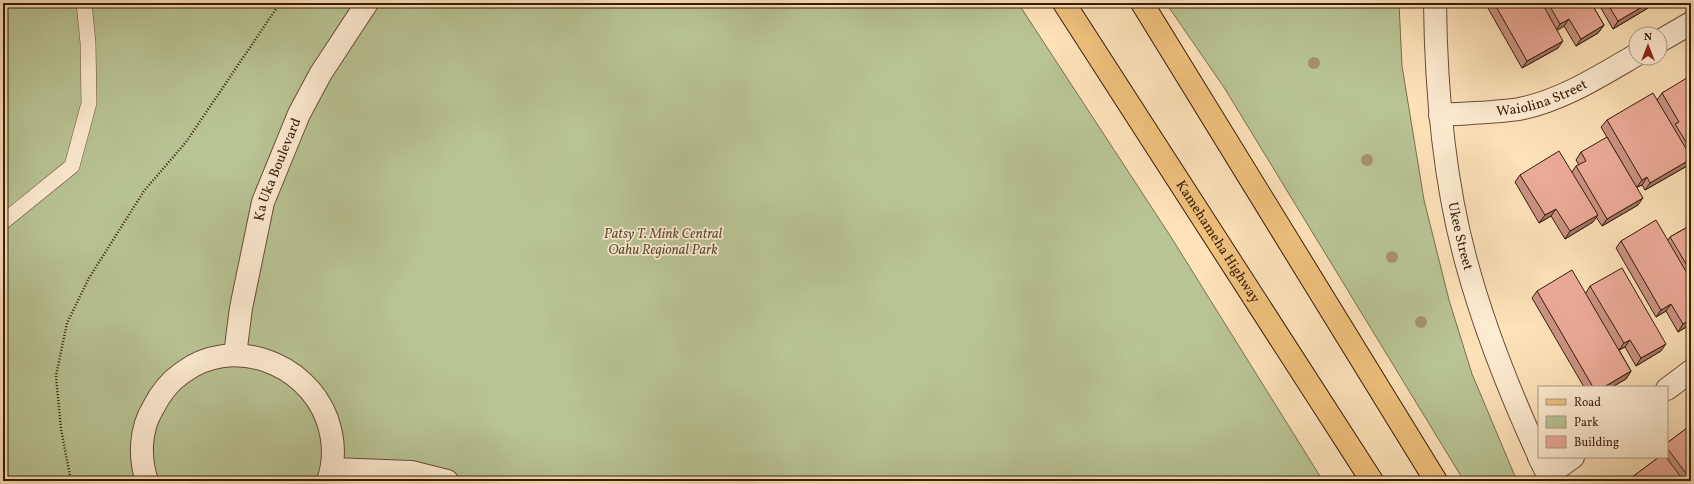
<svg xmlns="http://www.w3.org/2000/svg" width="1694" height="484" font-family="Vollkorn,serif">
<style>
.green{fill:#b9c495;stroke:#78704f}
.lines{fill:none;stroke-linecap:round;stroke-linejoin:round}
.service-casing{stroke:#6a4e35;stroke-width:16}
.minor-casing{stroke:#6a4e35;stroke-width:24}
.tertiary-casing{stroke:#6a4e35;stroke-width:24}
.primary-casing{stroke:#381c09;stroke-width:24}
.path{stroke:#381c09;stroke-width:2.5;stroke-dasharray:1 2;stroke-linecap:butt}
.service{stroke:#feecd2;stroke-width:15}
.minor{stroke:#feecd2;stroke-width:22}
.tertiary{stroke:#feecd2;stroke-width:22}
.primary{stroke:#efc17d;stroke-width:22}
.tree{fill:#a79170}
.wall{fill:#cb9384;stroke:#381c09}
.shaded-wall{fill:#a5786b;stroke:#381c09}
.building{fill:#ecab99;stroke:#381c09}
.labels{text-anchor:middle;dominant-baseline:central;stroke-width:3.5;stroke-linejoin:round;paint-order:stroke}
.street-label{font-size:14px;fill:#381c09;stroke:#feecd2}
.park-label{font-size:14px;font-style:italic;fill:#5f4e33;stroke:#feecd2}
</style>
<rect width="100%" height="100%" fill="#fee2ba"/>
<filter id="stains"><feTurbulence type="fractalNoise" baseFrequency=".005" numOctaves="4"/><feColorMatrix values="0 0 0 0 .2 0 0 0 0 .09 0 0 0 0 .02 0 0 0 .5 -.17"/></filter>
<radialGradient id="worn" r=".72"><stop offset=".6" stop-color="#630" stop-opacity="0"/><stop offset="1" stop-color="#630" stop-opacity=".3"/></radialGradient>
<g class="green">
<polygon points="3,3 1018,3 1171,237 1323,481 3,481"/>
<polygon points="1166,3 1399,3 1402,66 1424,200 1449,300 1472,374 1517,481 1464,481 1225,89"/>
</g>
<g class="lines">
<g class="service-casing">
<polyline id="service" points="3,222 72,166 89,103 88,43 84,3"/>
</g>
<g class="minor-casing">
<g id="minor">
<polyline points="1660,41 1691,23"/>
<path id="s1" d="M 1440,115 C 1466,113 1493,113 1519,109 C 1561,101 1600,76 1636,55"/>
<polyline points="1667,389 1691,371"/>
<polyline points="1548,475 1573,457"/>
</g>
</g>
<g class="tertiary-casing">
<g id="tertiary">
<path id="s2" d="M 1435,3 C 1436,90 1443,177 1466,261 C 1484,328 1510,393 1539,456"/>
<path id="s3" d="M 235,355 L 241,308 L 263,202 L 299,114 L 321,73 L 367,3"/>
<polyline points="1539,457 1551,481"/>
<polyline points="332,469 411,472 447,481"/>
<path d="M 147,481 C 139,458 140,429 153,408 C 160,394 169,382 182,373 C 232,335 306,362 327,419 C 334,439 335,461 328,481"/>
</g>
</g>
<g class="primary-casing">
<g id="primary">
<path id="s4" d="M 1064,3 L 1372,481"/>
<polyline points="1142,3 1436,481"/>
</g>
</g>
<polyline class="path" points="71,481 61,429 56,376 67,323 89,278 144,191 186,142 280,3"/>
<use href="#service" class="service"/>
<use href="#minor" class="minor"/>
<use href="#tertiary" class="tertiary"/>
<use href="#primary" class="primary"/>
</g>
<g class="tree">
<circle cx="1314" cy="63" r="6"/>
<circle cx="1367" cy="160" r="6"/>
<circle cx="1392" cy="257" r="6"/>
<circle cx="1421" cy="322" r="6"/>
</g>
<g class="wall">
<polygon points="1485,3 1591,3 1604,25 1598,33 1576,46 1564,26 1557,30 1558,48 1522,68"/>
<polygon points="1598,3 1651,3 1648,8 1613,29"/>
<polygon points="1691,78 1691,166 1689,163 1687,166 1645,190 1642,185 1637,187 1638,205 1602,226 1596,217 1593,222 1565,239 1551,216 1539,223 1515,182 1520,175 1572,172 1576,166 1579,165 1576,160 1581,152 1632,180 1601,127 1607,120 1657,100 1662,93"/>
<polygon points="1691,225 1691,324 1678,332 1666,311 1656,317 1616,248 1621,241 1668,240 1670,237"/>
<polygon points="1590,286 1661,351 1636,366 1625,347 1619,350 1631,371 1626,379 1612,387 1584,387 1532,298 1537,291 1586,293"/>
<polygon points="1691,425 1691,481 1627,481 1659,457 1667,457 1667,443"/>
</g>
<g class="shaded-wall">
<polygon points="1649,3 1651,3 1648,8 1613,29 1618,21"/>
<polygon points="1569,19 1564,26 1555,32 1560,24"/>
<polygon points="1604,25 1598,33 1576,46 1581,39"/>
<polygon points="1563,41 1558,48 1522,68 1527,61"/>
<polygon points="1691,159 1687,166 1645,190 1650,183"/>
<polygon points="1647,177 1642,185 1637,187 1642,180"/>
<polygon points="1643,198 1638,205 1602,226 1607,219"/>
<polygon points="1556,209 1551,216 1539,223 1545,215"/>
<polygon points="1598,215 1593,222 1565,239 1570,231"/>
<polygon points="1671,304 1666,311 1656,317 1661,310"/>
<polygon points="1691,319 1691,324 1678,332 1683,324"/>
<polygon points="1630,340 1625,347 1619,350 1624,343"/>
<polygon points="1666,344 1661,351 1636,366 1641,358"/>
<polygon points="1631,371 1626,379 1612,387 1604,387"/>
</g>
<g class="building">
<polygon points="1494,3 1542,3 1563,41 1527,61"/>
<polygon points="1548,3 1591,3 1604,25 1581,39 1569,19 1560,24"/>
<polygon points="1607,3 1649,3 1618,21"/>
<polygon points="1690,76 1691,78 1691,150 1675,124 1679,122 1662,93"/>
<polygon points="1653,93 1691,157 1691,159 1650,183 1647,177 1642,180 1607,120"/>
<polygon points="1607,137 1643,198 1607,219 1576,166 1586,161 1581,152"/>
<polygon points="1559,151 1598,215 1570,231 1556,209 1545,215 1520,175"/>
<polygon points="1656,220 1691,280 1691,319 1683,324 1671,304 1661,310 1621,241"/>
<polygon points="1691,225 1691,272 1670,237"/>
<polygon points="1622,268 1666,344 1641,358 1630,340 1624,343 1590,286"/>
<polygon points="1572,270 1631,371 1604,387 1593,387 1537,291"/>
<polygon points="1691,425 1691,480 1667,448 1667,443"/>
<polygon points="1659,457 1666,457 1684,481 1627,481"/>
</g>
<g class="labels">
<g class="street-label">
<text stroke="none"><textPath href="#s1" startOffset="104">Waiolina Street</textPath></text>
<text stroke="none"><textPath href="#s3" startOffset="191">Ka Uka Boulevard</textPath></text>
<text stroke="none"><textPath href="#s2" startOffset="235">Ukee Street</textPath></text>
<text stroke="none"><textPath href="#s4" startOffset="284">Kamehameha Highway</textPath></text>
</g>
<g class="park-label">
<text x="663" y="234">Patsy T. Mink Central<tspan x="663" dy="16">Oahu Regional Park</tspan></text>
</g>
</g>
<rect width="1694" height="484" fill="none" stroke="#fee2ba" stroke-width="16"/>
<rect x="4" y="4" width="1686" height="476" fill="none" stroke="#381c09" stroke-width="2"/>
<rect x="8" y="8" width="1678" height="468" fill="none" stroke="#381c09"/>
<rect x="1538" y="386" width="130" height="72" fill="#feecd2" stroke="#af9982"/>
<rect x="1546" y="399" width="20" height="6" fill="#efc17d" stroke="#af9982"/>
<text x="1574" y="406" font-size="12" fill="#381c09">Road</text>
<rect x="1546" y="416" width="20" height="12" fill="#b9c495" stroke="#af9982"/>
<text x="1574" y="426" font-size="12" fill="#381c09">Park</text>
<rect x="1546" y="436" width="20" height="12" fill="#ecab99" stroke="#af9982"/>
<text x="1574" y="446" font-size="12" fill="#381c09">Building</text>
<g transform="translate(1648 46)"><circle r="19" fill="#feecd2" stroke="#af9982"/>
<path d="M0-3L7 15L0 10L-7 15Z" fill="#8f2418"/>
<text y="-6" font-size="11" font-weight="bold" text-anchor="middle" fill="#381c09">N</text>
</g>
<rect width="100%" height="100%" filter="url(#stains)"/>
<rect width="100%" height="100%" fill="url(#worn)"/>
</svg>
